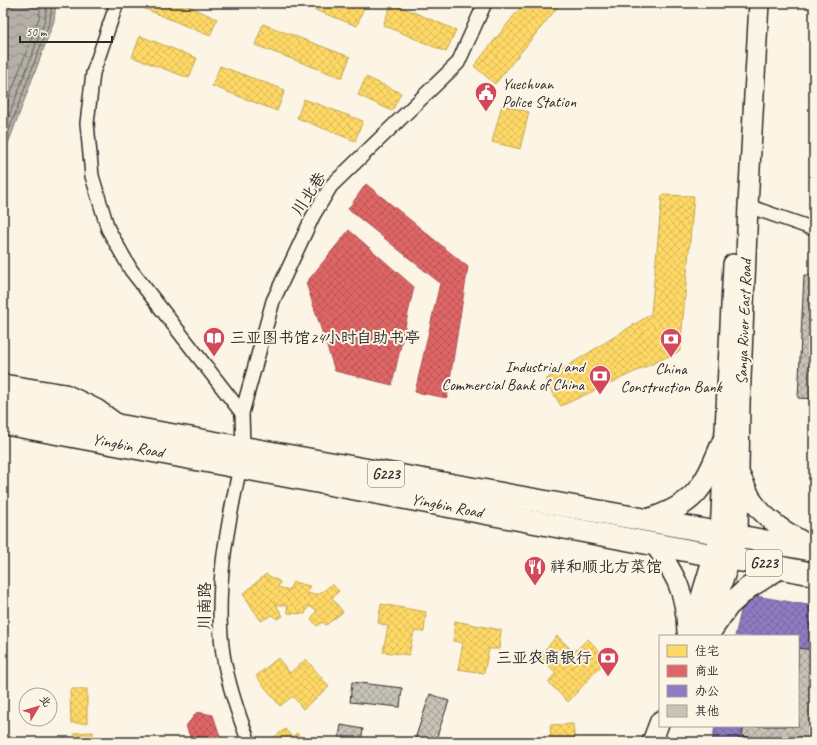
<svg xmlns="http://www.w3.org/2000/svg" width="817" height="745" font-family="Caveat,'LXGW WenKai TC',sans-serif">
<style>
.water{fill:url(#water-waves);stroke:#7d7b74}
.homes{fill:url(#homes-cross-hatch);stroke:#bfa554}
.shops{fill:url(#shops-cross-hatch);stroke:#aa5454}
.offices{fill:url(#offices-cross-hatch);stroke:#706495}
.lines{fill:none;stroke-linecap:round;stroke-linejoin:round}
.shore{stroke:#62605c;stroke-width:1}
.building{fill:url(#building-cross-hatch);stroke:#2b2b2b}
.minor-casing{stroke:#2b2b2b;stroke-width:16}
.secondary-casing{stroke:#2b2b2b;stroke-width:22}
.primary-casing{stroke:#2b2b2b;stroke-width:24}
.trunk-casing{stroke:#2b2b2b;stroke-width:25}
.minor{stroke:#fcf5e5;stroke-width:13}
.secondary{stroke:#fcf5e5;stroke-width:19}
.primary{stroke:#fcf5e5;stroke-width:21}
.trunk{stroke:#fcf5e5;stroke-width:22}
.labels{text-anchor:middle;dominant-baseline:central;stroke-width:4;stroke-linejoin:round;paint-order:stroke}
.shield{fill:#fcf5e5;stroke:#6a6863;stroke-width:1}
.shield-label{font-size:15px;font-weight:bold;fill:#2b2b2b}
.poi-label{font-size:16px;fill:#2b2b2b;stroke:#fcf5e5;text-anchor:start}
.street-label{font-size:16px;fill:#2b2b2b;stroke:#fcf5e5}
</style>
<defs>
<pattern id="water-waves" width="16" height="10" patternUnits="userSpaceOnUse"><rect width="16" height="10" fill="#b4b0a5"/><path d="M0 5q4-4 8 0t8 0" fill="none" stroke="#938f87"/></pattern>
<pattern id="homes-cross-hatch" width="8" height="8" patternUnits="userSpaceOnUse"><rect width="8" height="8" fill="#ffd966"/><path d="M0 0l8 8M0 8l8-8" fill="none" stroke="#dbba59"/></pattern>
<pattern id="shops-cross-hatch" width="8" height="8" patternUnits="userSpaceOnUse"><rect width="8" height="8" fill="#e06666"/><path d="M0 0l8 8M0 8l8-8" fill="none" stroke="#b65454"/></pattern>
<pattern id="offices-cross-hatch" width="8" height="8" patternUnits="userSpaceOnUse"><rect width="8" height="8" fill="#8e7cc3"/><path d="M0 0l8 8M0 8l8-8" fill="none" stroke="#74669f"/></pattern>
<pattern id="building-cross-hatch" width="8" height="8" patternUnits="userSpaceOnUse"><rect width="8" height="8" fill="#c8c3b7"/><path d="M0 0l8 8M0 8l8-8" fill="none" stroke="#a39f95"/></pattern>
</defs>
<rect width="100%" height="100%" fill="#fcf5e5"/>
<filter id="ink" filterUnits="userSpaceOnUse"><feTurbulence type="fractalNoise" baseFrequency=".025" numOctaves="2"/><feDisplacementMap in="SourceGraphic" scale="8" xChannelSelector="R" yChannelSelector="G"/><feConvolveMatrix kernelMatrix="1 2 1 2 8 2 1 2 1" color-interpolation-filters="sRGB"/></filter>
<g filter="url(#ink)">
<polygon class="water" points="3,3 56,3 54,21 3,157"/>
<g class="homes">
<polygon points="146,3 181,3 217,19 210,36 143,8"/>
<polygon points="297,3 363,3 365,4 357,26"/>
<polygon points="392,3 456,30 446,52 383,25"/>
<polygon points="524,3 561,3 495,84 474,66"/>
<polygon points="263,24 350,57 342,78 255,45"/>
<polygon points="140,36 197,58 189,78 132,57"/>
<polygon points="220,66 285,90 277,111 212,86"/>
<polygon points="366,77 401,93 392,111 358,95"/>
<polygon points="304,99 363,121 355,141 297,118"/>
<polygon points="502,105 529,112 520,149 492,142"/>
<polygon points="662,195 694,196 680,351 561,406 545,380 651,314"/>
<polygon points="266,574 280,582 278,587 289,590 293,582 310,586 308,594 320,594 332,584 339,591 332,598 343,612 326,625 322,622 317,626 311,619 317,610 308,606 305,614 288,613 287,605 276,605 283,616 277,619 272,615 261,621 243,594"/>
<polygon points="381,604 426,612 424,632 414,631 409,655 383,652 388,626 378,623"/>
<polygon points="455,621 501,630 499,649 489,649 484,673 458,669 463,643 453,641"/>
<polygon points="557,636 574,652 588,639 607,659 568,702 548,682 556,673 539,656"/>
<polygon points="278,658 290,673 306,659 329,687 303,709 293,696 280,706 256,676"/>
<polygon points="70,689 87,689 87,723 71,723"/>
<polygon points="573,724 575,742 534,742 551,742 550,725"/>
<polygon points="285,729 292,737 297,733 304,742 268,742"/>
<polygon points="93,732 94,742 76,742 75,733"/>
</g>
<g class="shops">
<polygon points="366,184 468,267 447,398 415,392 440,283 348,209"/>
<polygon points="349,230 414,287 392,385 335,371 306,283"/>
<polygon points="197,712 213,715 222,742 192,742 186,726"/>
</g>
<polygon class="offices" points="756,596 814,606 814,742 712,742 715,726 798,726 798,636 735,636 742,607"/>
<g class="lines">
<g class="shore">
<polyline points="3,114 39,18 41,3"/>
<polyline points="3,132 45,20 47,3"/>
<polyline points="3,146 50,21 52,3"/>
</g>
</g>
<g class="building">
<polygon points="804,275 814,275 814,399 798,398"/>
<polygon points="798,648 814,650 814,742 783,742 742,736 744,726 798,726"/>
<polygon points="352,682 402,688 400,707 350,702"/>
<polygon points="430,694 449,701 435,742 414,742"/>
<polygon points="341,725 363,729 361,742 338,742"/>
</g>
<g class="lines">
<g class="minor-casing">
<g id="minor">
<polyline points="117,3 93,73 87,123 92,176 108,229 131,270 242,413"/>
<polyline points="748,206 814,229"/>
<polyline points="243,448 242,413 273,301 313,216 331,186 458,63 485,3"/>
<path d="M 240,467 C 227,528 214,592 223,654 C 228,684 238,714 249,742"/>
</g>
</g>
<g class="secondary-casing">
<g id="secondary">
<path d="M 740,475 C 744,483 748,492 752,500 C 766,521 791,535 813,547"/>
<path d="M 655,545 C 676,576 686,593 687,632"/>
<polyline points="706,632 738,536 740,404 748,206 759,3"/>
<polyline points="689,636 720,534 733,264"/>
<polyline points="652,742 660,721"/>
</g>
</g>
<g class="primary-casing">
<g id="primary">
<polyline points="3,385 65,395 96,410 118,426"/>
<path d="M 647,520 C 699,504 705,484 725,437"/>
<polyline points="707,636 728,606 748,588 781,567"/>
</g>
</g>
<g class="trunk-casing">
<g id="trunk">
<polyline points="3,405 814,550"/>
<polyline points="3,423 814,574"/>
</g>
</g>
<use href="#minor" class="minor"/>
<use href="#secondary" class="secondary"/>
<use href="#primary" class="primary"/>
<use href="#trunk" class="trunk"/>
</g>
</g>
<defs>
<g id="civic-pin" transform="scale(1.15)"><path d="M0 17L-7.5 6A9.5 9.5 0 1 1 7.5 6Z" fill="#d1495b" stroke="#fcf5e5"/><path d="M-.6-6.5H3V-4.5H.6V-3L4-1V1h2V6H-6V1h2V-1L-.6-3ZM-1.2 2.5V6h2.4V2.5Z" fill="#fff"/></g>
<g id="library-pin" transform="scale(1.15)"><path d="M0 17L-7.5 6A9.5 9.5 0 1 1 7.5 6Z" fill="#d1495b" stroke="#fcf5e5"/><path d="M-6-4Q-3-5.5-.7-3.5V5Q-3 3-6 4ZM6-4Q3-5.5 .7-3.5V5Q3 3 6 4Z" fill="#fff"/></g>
<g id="bank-pin" transform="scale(1.15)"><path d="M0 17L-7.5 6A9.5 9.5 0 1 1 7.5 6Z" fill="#d1495b" stroke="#fcf5e5"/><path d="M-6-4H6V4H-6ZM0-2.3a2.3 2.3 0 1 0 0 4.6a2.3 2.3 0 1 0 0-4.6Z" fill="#fff"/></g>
<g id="restaurant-pin" transform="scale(1.15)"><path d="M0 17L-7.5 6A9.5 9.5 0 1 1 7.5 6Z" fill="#d1495b" stroke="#fcf5e5"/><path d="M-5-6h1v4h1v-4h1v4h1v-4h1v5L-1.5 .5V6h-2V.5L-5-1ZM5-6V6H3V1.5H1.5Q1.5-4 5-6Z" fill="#fff"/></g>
</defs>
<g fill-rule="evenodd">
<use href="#civic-pin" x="486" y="93"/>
<use href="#library-pin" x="214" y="338"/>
<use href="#bank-pin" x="671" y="339"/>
<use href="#bank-pin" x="600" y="376"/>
<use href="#restaurant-pin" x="535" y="567"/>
<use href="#bank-pin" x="608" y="658"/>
</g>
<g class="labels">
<g class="shield">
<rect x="368" y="461" width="36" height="26" rx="3"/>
<rect x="746" y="550" width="36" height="26" rx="3"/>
</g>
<g class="shield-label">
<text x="386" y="474">G223</text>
<text x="764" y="563">G223</text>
</g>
<g class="poi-label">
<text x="502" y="84">Yuechuan<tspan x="502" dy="18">Police Station</tspan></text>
<text x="230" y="338">三亚图书馆24小时自助书亭</text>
<text x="584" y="367" text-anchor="end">Industrial and<tspan x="584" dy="18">Commercial Bank of China</tspan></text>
<text x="671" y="369" text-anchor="middle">China<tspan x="671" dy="18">Construction Bank</tspan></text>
<text x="550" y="567">祥和顺北方菜馆</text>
<text x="592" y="658" text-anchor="end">三亚农商银行</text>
</g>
<g class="street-label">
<text transform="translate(309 194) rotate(-57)">川北巷</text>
<text transform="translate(744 322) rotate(-88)">Sanya River East Road</text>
<text transform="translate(128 446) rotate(11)">Yingbin Road</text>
<text transform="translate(447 506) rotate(11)">Yingbin Road</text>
<text transform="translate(205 606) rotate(-90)">川南路</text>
</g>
</g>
<rect width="817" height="745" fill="none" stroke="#fcf5e5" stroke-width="16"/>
<rect x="8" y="8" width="801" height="729" fill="none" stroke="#2b2b2b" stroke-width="1.5" filter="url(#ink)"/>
<rect x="659" y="635" width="140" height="92" fill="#fcf5e5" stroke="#a8a49b"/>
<rect x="667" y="645" width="20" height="12" fill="#ffd966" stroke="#a8a49b"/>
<text x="695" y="655" font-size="12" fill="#2b2b2b">住宅</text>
<rect x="667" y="665" width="20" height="12" fill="#e06666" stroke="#a8a49b"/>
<text x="695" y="675" font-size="12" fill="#2b2b2b">商业</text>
<rect x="667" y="685" width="20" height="12" fill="#8e7cc3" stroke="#a8a49b"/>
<text x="695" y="695" font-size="12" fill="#2b2b2b">办公</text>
<rect x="667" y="705" width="20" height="12" fill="#c8c3b7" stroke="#a8a49b"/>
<text x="695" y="715" font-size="12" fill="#2b2b2b">其他</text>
<g transform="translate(38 707) rotate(52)"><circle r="19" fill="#fcf5e5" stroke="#a8a49b"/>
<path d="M0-3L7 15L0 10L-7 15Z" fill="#d1495b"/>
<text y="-6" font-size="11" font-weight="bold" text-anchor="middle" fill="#2b2b2b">北</text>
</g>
<path d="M20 36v6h92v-6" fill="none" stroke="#2b2b2b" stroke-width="2"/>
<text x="26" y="36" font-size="12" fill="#2b2b2b" stroke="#fcf5e5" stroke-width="3" paint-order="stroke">50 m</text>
</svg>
